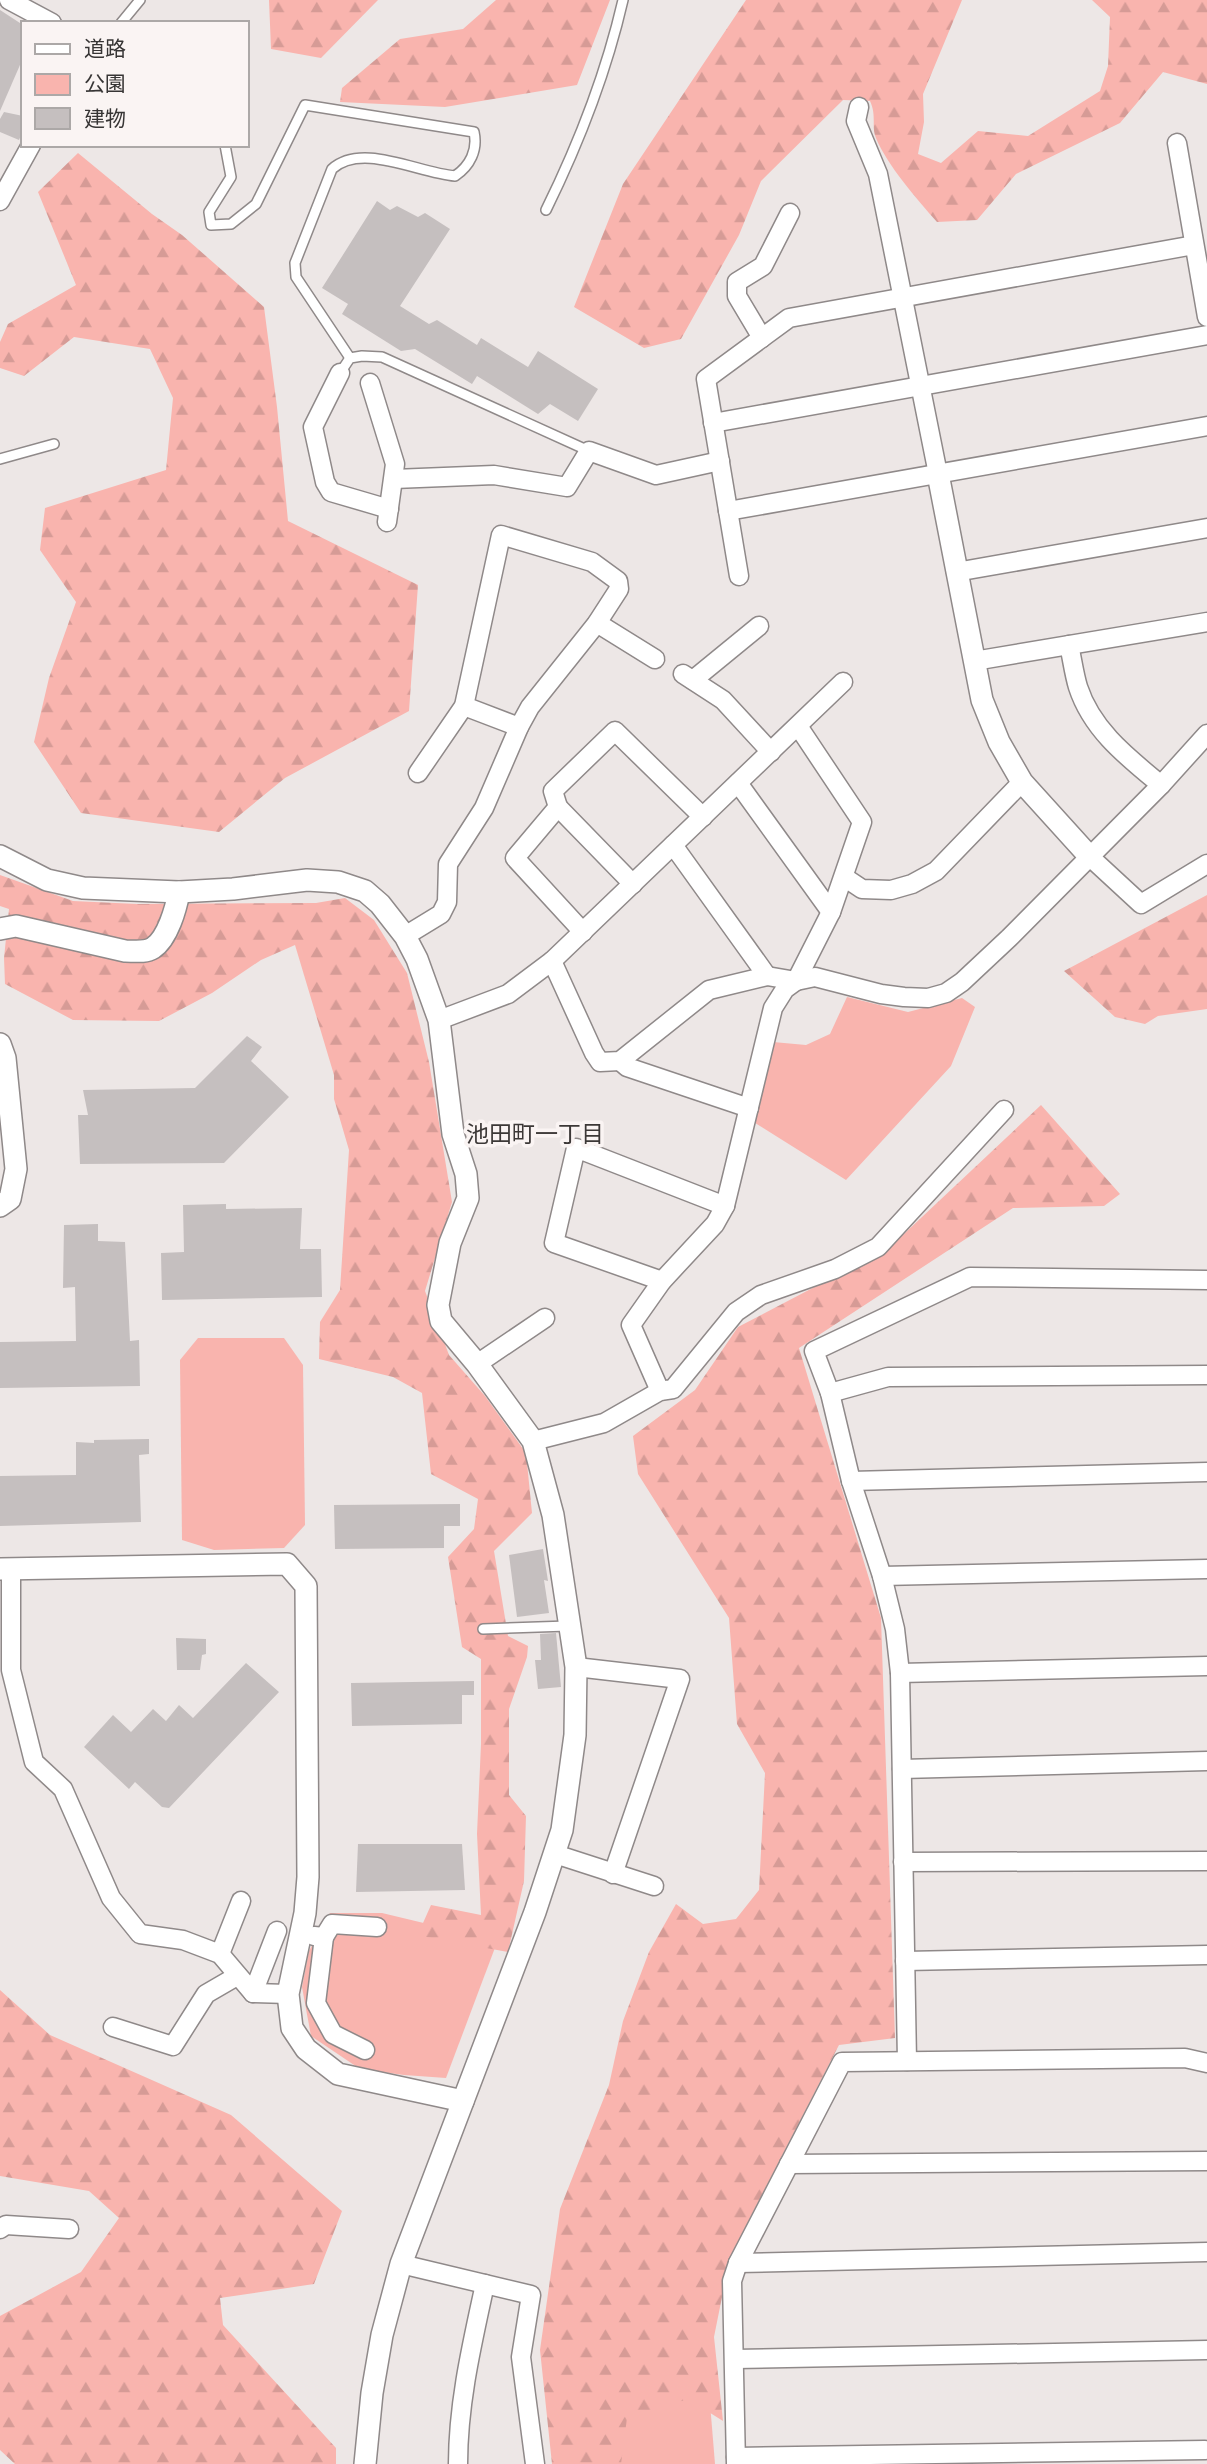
<svg xmlns="http://www.w3.org/2000/svg" width="1207" height="2464" font-family="'Alegreya Sans','Noto Sans JP',sans-serif">
<style>
.green{fill:#f9b4ae}
.forest{fill:url(#forest-firs)}
.building{fill:#c5bfbf}
.lines{fill:none;stroke-linecap:round;stroke-linejoin:round}
.service-casing{stroke:#8f8989;stroke-width:12}
.minor-casing{stroke:#8f8989;stroke-width:21}
.tertiary-casing{stroke:#8f8989;stroke-width:24}
.service{stroke:#fff;stroke-width:9}
.minor{stroke:#fff;stroke-width:18}
.tertiary{stroke:#fff;stroke-width:21}
.labels{text-anchor:middle;dominant-baseline:central;stroke-width:7;stroke-linejoin:round;paint-order:stroke}
.neighbourhood-label{font-size:23px;fill:#3c3837;stroke:#faf4f3}
</style>
<defs>
<pattern id="forest-firs" width="22" height="20" patternUnits="userSpaceOnUse" patternTransform="scale(1.75)"><rect width="22" height="20" fill="#f9b4ae"/><path d="M5 1l3.5 6h-7zM16 11l3.5 6h-7z" fill="#d69b96"/></pattern>
</defs>
<rect width="100%" height="100%" fill="#ede7e6"/>
<g class="green">
<polygon points="847,997 908,1012 962,998 975,1007 951,1066 846,1180 752,1121 773,1042 806,1045 830,1034"/>
<polygon points="198,1338 284,1338 303,1365 305,1525 284,1548 214,1550 182,1540 180,1360"/>
<polygon points="330,1913 382,1913 457,1931 496,1945 446,2078 404,2075 360,2069 311,2036 302,1987 309,1951"/>
<polygon points="708,2379 715,2464 597,2464 634,2390"/>
</g>
<g class="forest">
<polygon points="269,0 378,0 321,58 271,49"/>
<polygon points="496,0 610,0 577,85 445,107 340,102 342,88 400,39 463,29"/>
<path d="M 746,0 L 962,0 L 923,94 L 924,122 L 918,154 L 941,163 L 978,131 L 1028,136 L 1100,91 L 1108,66 L 1110,17 L 1092,0 L 1207,0 L 1207,84 L 1163,72 L 1120,123 L 1016,174 L 977,220 L 937,222 C 917,199 887,165 876,138 C 871,127 877,116 870,101 L 843,100 L 761,181 L 739,235 L 681,339 L 644,348 L 574,307 L 623,184 Z"/>
<polygon points="78,153 152,214 182,235 264,307 277,407 288,521 418,585 409,711 285,778 219,832 81,813 34,742 49,678 76,602 40,550 45,508 166,470 173,398 150,349 74,337 24,376 0,368 0,342 8,324 76,285 38,192"/>
<polygon points="0,875 73,901 137,904 316,903 345,898 374,920 407,973 429,1062 452,1202 425,1291 449,1355 485,1396 526,1453 532,1513 494,1551 508,1636 528,1646 527,1657 509,1709 509,1795 526,1816 524,1881 508,1952 421,1936 423,1923 431,1905 481,1915 477,1834 481,1744 481,1659 462,1647 448,1557 474,1529 478,1499 431,1474 422,1393 393,1377 319,1359 320,1322 340,1290 349,1150 334,1099 334,1075 295,945 261,960 212,993 159,1021 73,1020 5,984 4,958 9,909 0,906"/>
<polygon points="1207,895 1207,1009 1158,1016 1145,1024 1115,1017 1064,971"/>
<polygon points="1041,1105 1120,1194 1104,1206 1013,1208 799,1348 881,1618 895,2038 839,2045 730,2257 714,2337 723,2421 688,2399 627,2418 621,2464 552,2464 540,2350 560,2209 609,2085 623,2021 649,1952 676,1904 703,1924 736,1919 759,1890 765,1773 737,1724 729,1618 638,1474 633,1436 695,1390 738,1327 889,1248"/>
<polygon points="0,1990 50,2035 231,2115 342,2211 314,2284 220,2298 223,2325 336,2448 336,2464 15,2464 0,2450 0,2316 81,2272 119,2218 89,2191 0,2176"/>
</g>
<g class="building">
<polygon points="0,10 23,25 23,58 0,111"/>
<polygon points="4,112 23,116 23,131 19,140 0,132 0,119"/>
<polygon points="377,201 390,210 397,206 418,217 425,213 450,229 400,306 429,324 437,320 477,345 481,338 528,367 538,351 598,389 578,421 550,404 538,414 477,376 472,384 415,349 401,351 342,314 348,304 322,288"/>
<polygon points="247,1036 262,1047 251,1061 289,1097 224,1163 80,1164 78,1115 88,1115 83,1090 195,1088"/>
<polygon points="226,1204 226,1209 302,1208 300,1249 321,1249 322,1297 162,1300 161,1253 184,1252 183,1205"/>
<polygon points="98,1224 98,1241 125,1242 130,1341 139,1340 140,1386 0,1388 0,1342 76,1341 75,1287 63,1288 64,1225"/>
<polygon points="149,1439 149,1454 139,1455 141,1522 0,1526 0,1476 76,1475 76,1442 94,1443 94,1440"/>
<polygon points="460,1504 460,1526 444,1526 444,1548 335,1549 334,1505"/>
<polygon points="543,1549 548,1581 544,1580 549,1613 517,1617 509,1555"/>
<polygon points="556,1633 561,1687 538,1689 535,1660 541,1660 540,1634"/>
<polygon points="176,1638 206,1639 206,1654 202,1655 200,1670 177,1670"/>
<polygon points="246,1663 279,1692 169,1808 162,1807 135,1782 129,1789 84,1747 113,1715 131,1732 153,1709 166,1721 179,1705 193,1718"/>
<polygon points="474,1681 474,1695 462,1695 462,1724 352,1726 351,1683"/>
<polygon points="358,1844 462,1844 465,1890 356,1892"/>
</g>
<g class="lines">
<g class="service-casing">
<g id="service">
<polyline points="121,23 140,0"/>
<path d="M 225,145 L 231,177 L 209,212 L 211,225 L 231,224 L 256,204 L 305,105 L 474,132 C 478,150 470,166 455,176 C 418,173 362,142 332,169 L 295,263 L 296,277 L 350,358"/>
<path d="M 546,210 C 579,143 606,74 623,0"/>
<polyline points="340,373 350,358 362,356 382,357 589,451"/>
<polyline points="0,459 54,444"/>
<polyline points="483,1629 568,1626"/>
</g>
</g>
<g class="minor-casing">
<g id="minor">
<polyline points="9,0 52,23"/>
<polyline points="859,107 856,121 878,174 938,474"/>
<polyline points="1177,143 1207,317"/>
<polyline points="0,201 31,145"/>
<polyline points="762,338 737,296 737,282 763,266 790,213"/>
<polyline points="340,373 313,427 325,482 331,492 389,509"/>
<polyline points="370,383 395,464 387,522"/>
<polyline points="713,423 1207,335"/>
<polyline points="394,479 494,475 567,487 589,451 656,475 720,461"/>
<polyline points="728,511 1207,426"/>
<polyline points="956,572 1207,528"/>
<polyline points="739,576 706,379 789,318 1194,245"/>
<polyline points="597,623 655,659"/>
<path d="M 1069,645 C 1072,658 1074,674 1078,687 C 1092,730 1127,757 1161,785"/>
<polyline points="974,661 1207,622"/>
<polyline points="683,674 723,700 771,752"/>
<polyline points="693,680 759,626"/>
<polyline points="464,706 519,727"/>
<polyline points="738,783 831,912"/>
<polyline points="558,807 633,884"/>
<polyline points="673,845 767,976"/>
<polyline points="1089,856 1141,904 1207,864"/>
<polyline points="844,877 862,889 891,890 912,884 936,871 1022,782"/>
<polyline points="583,932 515,858 558,807 553,791 615,731 703,817"/>
<polyline points="405,936 441,914 447,902 448,864 484,808 519,727 530,707 597,623 619,589 618,581 592,562 501,535 464,706 418,773"/>
<polyline points="552,961 843,682"/>
<polyline points="439,1020 508,994 552,961 594,1053 600,1062 620,1061 709,990 767,976 796,981 815,977 881,994 904,997 928,998 946,993 962,982 1009,938 1161,785 1207,734"/>
<polyline points="620,1061 627,1067 749,1108"/>
<polyline points="662,1281 554,1243 576,1148 725,1206"/>
<polyline points="477,1364 545,1318"/>
<polyline points="660,1391 631,1325 662,1281 715,1224 725,1206 773,1008 785,989 796,981 831,912 862,822 798,726"/>
<polyline points="830,1393 888,1377 1207,1375"/>
<polyline points="533,1441 604,1423 660,1391 673,1389 736,1312 761,1295 835,1269 878,1247 1004,1110"/>
<polyline points="851,1481 1207,1472"/>
<polyline points="11,1568 11,1670 34,1762 63,1789 111,1898 140,1934 183,1940 220,1954 253,1993 288,1994"/>
<polyline points="882,1576 1207,1569"/>
<polyline points="576,1667 680,1679 613,1874"/>
<polyline points="900,1673 1207,1666"/>
<polyline points="902,1769 1207,1761"/>
<polyline points="555,1854 654,1886"/>
<polyline points="903,1862 1207,1861"/>
<polyline points="314,1936 324,1937 332,1924 377,1927"/>
<polyline points="324,1937 316,2003 333,2034 365,2050"/>
<polyline points="220,1954 241,1901"/>
<polyline points="905,1961 1207,1955"/>
<polyline points="253,1993 277,1931"/>
<polyline points="113,2027 173,2046 206,1994 237,1976"/>
<polyline points="907,2061 900,1673 895,1629 882,1576 851,1481 830,1393 814,1351 970,1277 1207,1280"/>
<polyline points="789,2164 1207,2161"/>
<polyline points="0,2229 6,2225 69,2229"/>
<polyline points="738,2263 1207,2252"/>
<polyline points="401,2264 531,2295 521,2357 535,2464"/>
<polyline points="735,2359 1207,2350"/>
<polyline points="736,2457 1205,2450"/>
<path d="M 458,2464 C 458,2403 472,2344 485,2284"/>
<polyline points="736,2464 732,2281 738,2263 842,2062 1185,2058 1207,2063"/>
</g>
</g>
<g class="tertiary-casing">
<g id="tertiary">
<polyline points="938,474 982,700 999,742 1022,782 1089,856"/>
<polyline points="0,856 47,880 83,888 179,892 233,889 307,880 338,882 365,891 380,904 405,936 417,959 439,1020 453,1134 466,1174 468,1198 450,1243 438,1305 441,1321 477,1364 533,1441 553,1515 576,1667 575,1735 562,1830 535,1912 401,2264 382,2335 372,2393 365,2464"/>
<path d="M 0,929 L 16,926 L 125,951 C 134,951 145,953 153,948 C 168,938 176,908 179,892"/>
<polyline points="0,1044 5,1058 16,1169 10,1199 0,1206"/>
<polyline points="0,1569 287,1564 306,1586 308,1877 305,1913 288,1994 292,2028 306,2049 338,2074 463,2101"/>
</g>
</g>
<use href="#service" class="service"/>
<use href="#minor" class="minor"/>
<use href="#tertiary" class="tertiary"/>
</g>
<g class="labels">
<g class="neighbourhood-label">
<text x="535" y="1135">池田町一丁目</text>
</g>
</g>
<rect x="21" y="21" width="228" height="126" fill="#faf4f3" stroke="#aca8a7" stroke-width="2"/>
<rect x="35" y="44" width="35" height="10" fill="#ffffff" stroke="#aca8a7" stroke-width="2"/>
<text x="84" y="56" font-size="21" fill="#373535">道路</text>
<rect x="35" y="74" width="35" height="21" fill="#f9b4ae" stroke="#aca8a7" stroke-width="2"/>
<text x="84" y="91" font-size="21" fill="#373535">公園</text>
<rect x="35" y="108" width="35" height="21" fill="#c5bfbf" stroke="#aca8a7" stroke-width="2"/>
<text x="84" y="126" font-size="21" fill="#373535">建物</text>
</svg>
